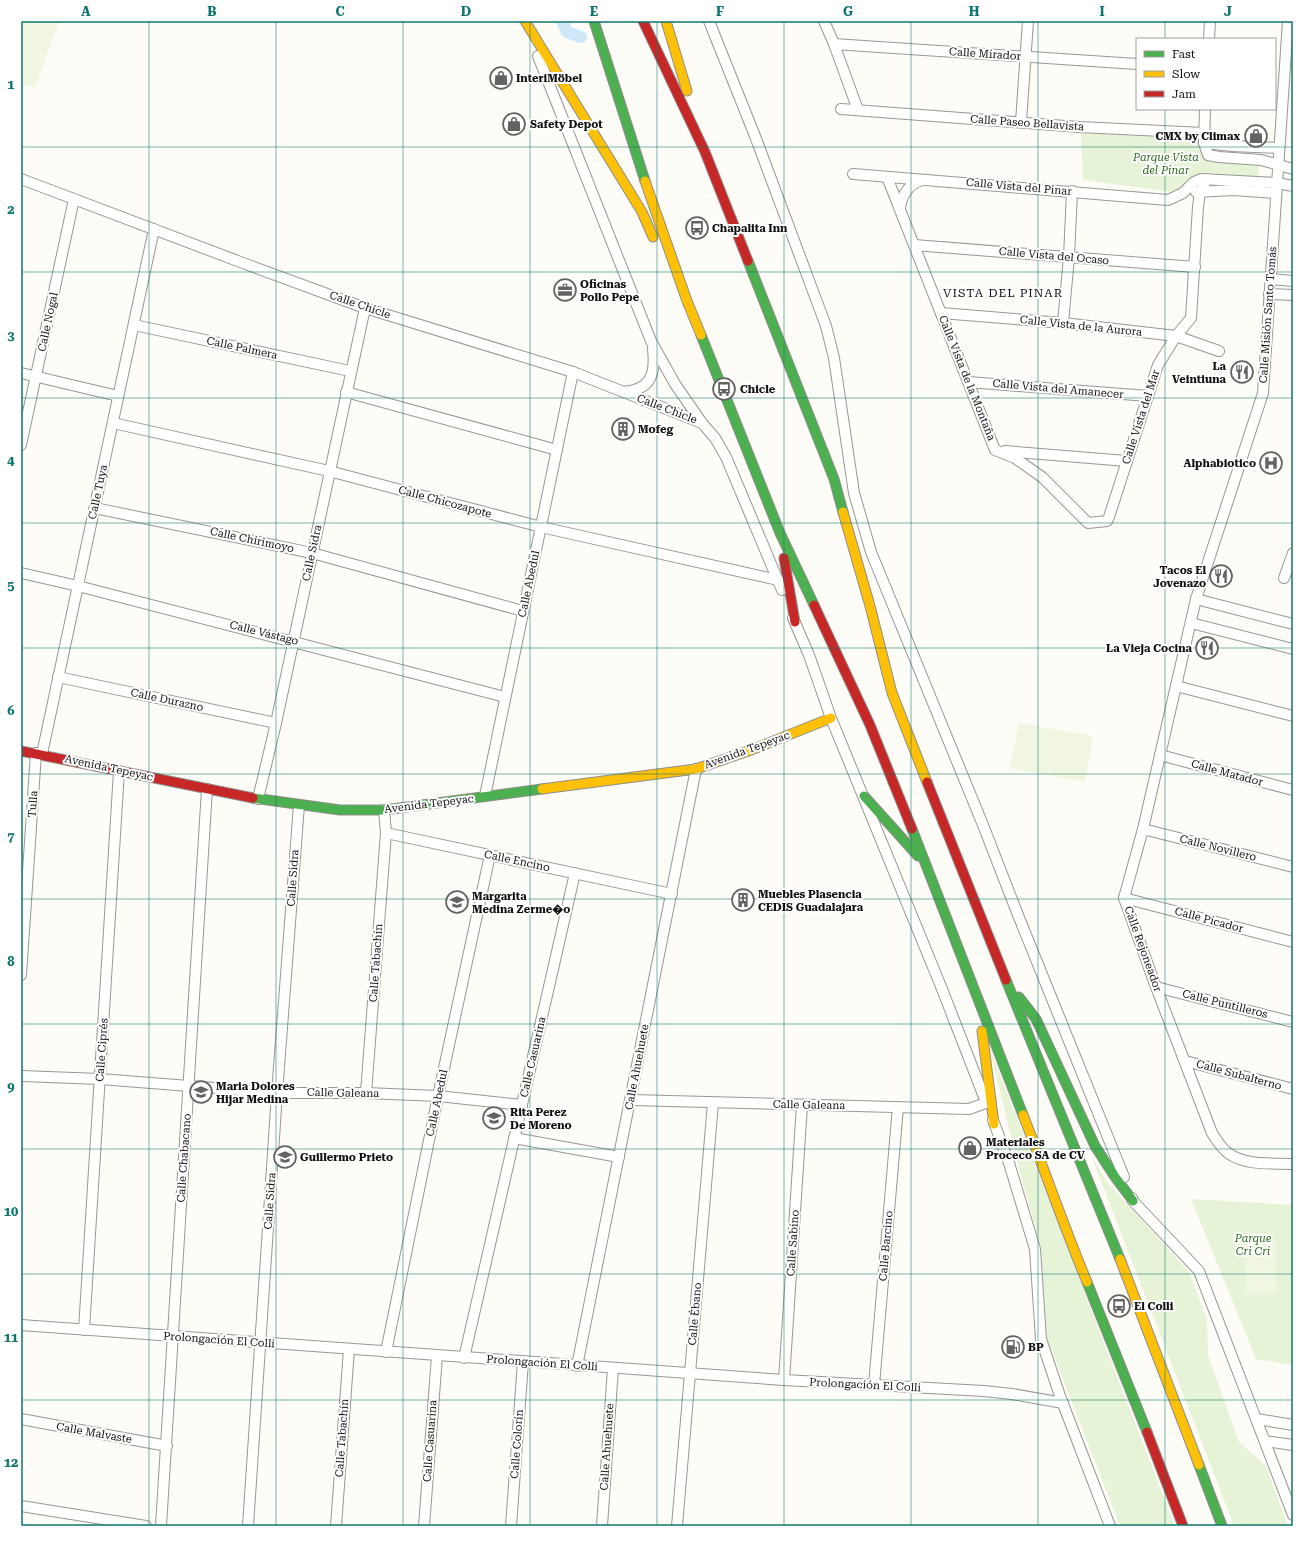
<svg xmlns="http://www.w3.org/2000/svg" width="1314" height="1547" font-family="'Roboto Serif',serif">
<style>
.green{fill:#e7f3d7}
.pitch{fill:#f0f6e1}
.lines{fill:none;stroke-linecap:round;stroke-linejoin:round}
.canal{stroke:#cde8f7;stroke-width:12}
.street-casing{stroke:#979795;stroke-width:12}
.fast-casing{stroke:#8e8d8b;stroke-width:11}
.slow-casing{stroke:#8e8d8b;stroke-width:11}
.jam-casing{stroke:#8e8d8b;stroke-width:11}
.street{stroke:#fffffe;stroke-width:10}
.fast{stroke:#4caf50;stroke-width:9}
.slow{stroke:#ffc107;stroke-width:9}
.jam{stroke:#c62828;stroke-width:9}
.grid{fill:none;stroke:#0f766e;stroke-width:1;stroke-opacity:0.55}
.labels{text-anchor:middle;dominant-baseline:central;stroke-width:4;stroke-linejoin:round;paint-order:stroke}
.street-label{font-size:11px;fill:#111;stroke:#fff}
.poi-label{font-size:11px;font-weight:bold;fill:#111;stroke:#fff;text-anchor:start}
.park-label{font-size:11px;font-style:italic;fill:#2f6b1f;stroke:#fff}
.neighbourhood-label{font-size:12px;letter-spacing:1px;fill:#111;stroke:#fff}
.neatline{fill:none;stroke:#0f766e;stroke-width:1.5}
.grid-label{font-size:13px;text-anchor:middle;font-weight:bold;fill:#0f766e}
</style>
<rect width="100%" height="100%" fill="#fdfcf7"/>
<g class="green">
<path d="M 1081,133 L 1201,139 L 1204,149 L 1259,164 L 1258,180 C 1250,179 1241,179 1233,178 C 1223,176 1211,170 1202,173 C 1190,177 1184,187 1173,192 L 1083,180 Z"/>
<polygon points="989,1046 1175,1526 1120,1526 1047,1338 1041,1247 1020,1173"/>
<polygon points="1091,1155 1107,1182 1189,1272 1207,1319 1208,1355 1239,1442 1266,1466 1288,1526 1234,1526"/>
<polygon points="1191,1199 1293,1205 1293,1365 1256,1359"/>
</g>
<g class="pitch">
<polygon points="21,21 59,21 35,88 21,84"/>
<polygon points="1019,723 1093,736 1085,782 1010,768"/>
<polygon points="1245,1241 1276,1241 1277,1293 1246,1293"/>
</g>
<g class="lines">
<polyline class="canal" points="562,21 567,32 581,37"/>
<g class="street-casing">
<g id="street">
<polyline points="709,21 755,136 826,326 834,358 854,493 871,552 983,825 1018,915 1124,1177"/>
<polyline points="824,21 834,44 858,110"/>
<path d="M 1288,21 L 1263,393 L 1196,599 L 1143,829 L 1124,898 L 1156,987 L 1212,1133 C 1217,1141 1221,1148 1228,1153 C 1245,1166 1273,1163 1293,1164"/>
<polyline points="1209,39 1210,21"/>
<polyline points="834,44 1137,64"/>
<polyline points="538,56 651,341 675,384 702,423 715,438 726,457 782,590"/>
<polyline points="841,109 1079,127 1204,133"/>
<polyline points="1205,109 1204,143 1208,155 1219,157 1261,160 1293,169"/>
<polyline points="1021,122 1028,21"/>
<polyline points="1204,143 1232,146 1279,148"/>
<polyline points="853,174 1168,200 1183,193 1194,182 1201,179 1277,183 1293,186"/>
<polyline points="887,177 995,450 1015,458 1042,477 1088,523 1107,521 1109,517 1158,365 1176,336 1191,318 1198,207 1200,192 1207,179"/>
<polyline points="21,179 243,263 365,308 573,372 702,423"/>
<polyline points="1196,192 1233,190 1276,193"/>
<path d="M 900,209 C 901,196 909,183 923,180"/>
<polyline points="914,245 1195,267"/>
<polyline points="1270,279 1293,281"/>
<polyline points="1269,294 1293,295"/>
<polyline points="941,313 1063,323 1176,336 1219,351"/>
<polyline points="1063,323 1069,257 1072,191"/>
<polyline points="134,325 350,371"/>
<polyline points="21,373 118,396"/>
<polyline points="968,382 1148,396"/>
<polyline points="346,392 557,450"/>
<path d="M 623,392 C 651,390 656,374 653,349"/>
<polyline points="113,423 329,471 541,527 778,580"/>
<polyline points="21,445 74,199"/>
<polyline points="1005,451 1127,461"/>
<polyline points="95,508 312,553 523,611"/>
<polyline points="21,573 78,586 505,697"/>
<polyline points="1284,578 1293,553"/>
<polyline points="1196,599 1293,624"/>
<polyline points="793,618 809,655 831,718 942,989 984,1097"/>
<polyline points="1191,623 1293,649"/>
<polyline points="58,677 276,723"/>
<polyline points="1176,686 1293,716"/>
<polyline points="42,754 154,229"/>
<polyline points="1160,755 1293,790"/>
<polyline points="485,796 573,372"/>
<polyline points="258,799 276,723 365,308"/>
<polyline points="384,810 386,833 672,894"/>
<polyline points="1143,829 1293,867"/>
<polyline points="1124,898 1293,942"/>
<polyline points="21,975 36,753"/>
<polyline points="1156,987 1293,1022"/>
<polyline points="1185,1061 1293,1089"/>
<polyline points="21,1076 100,1079 277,1093 366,1093 438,1096 522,1105"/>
<polyline points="366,1093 386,833"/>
<polyline points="631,1100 969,1109 986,1103"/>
<polyline points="993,1120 1009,1163 1035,1249 1041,1339 1060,1396 1110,1526"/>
<polyline points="514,1138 619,1157"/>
<polyline points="1132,1198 1133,1201 1199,1271 1293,1515"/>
<polyline points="21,1325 784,1380 984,1391 1012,1394 1063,1403"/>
<polyline points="84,1330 119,771"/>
<polyline points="386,1352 438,1096 490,855"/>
<polyline points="464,1358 575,873"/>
<polyline points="577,1366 696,769"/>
<polyline points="784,1380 802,1105"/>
<polyline points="874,1385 898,1107"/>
<polyline points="21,1419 167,1446"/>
<polyline points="1257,1419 1293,1425"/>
<polyline points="1265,1441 1293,1445"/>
<polyline points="21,1506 146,1526"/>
<polyline points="161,1526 207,789"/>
<polyline points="248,1526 277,1093 299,805"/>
<polyline points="336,1526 349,1349"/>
<polyline points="424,1526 437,1356"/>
<polyline points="511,1526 523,1362"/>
<polyline points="602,1526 613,1368"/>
<polyline points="677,1526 713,1103"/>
</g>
</g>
<g class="fast-casing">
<g id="fast">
<polyline points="594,21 645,181"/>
<polyline points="748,261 834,479 843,512"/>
<polyline points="701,335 780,533 814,605"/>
<polyline points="864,796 918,856"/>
<polyline points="253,798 340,810 384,810 542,789"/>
<polyline points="912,829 1023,1115"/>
<polyline points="1006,980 1120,1259"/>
<polyline points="1019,997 1036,1019 1095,1146 1115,1177 1133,1201"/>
<polyline points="1087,1282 1147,1432"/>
<polyline points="1199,1465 1222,1526"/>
</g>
</g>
<g class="slow-casing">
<g id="slow">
<polyline points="525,21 642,212 653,237"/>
<polyline points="666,21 687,91"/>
<polyline points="645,181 687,301 701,335"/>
<polyline points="843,512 870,606 892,693 927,782"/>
<polyline points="542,789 696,769 751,750 831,718"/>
<polyline points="982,1031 994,1124"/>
<path d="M 1023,1115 C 1045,1171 1064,1227 1087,1282"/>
<polyline points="1120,1259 1199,1465"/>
</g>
</g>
<g class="jam-casing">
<g id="jam">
<polyline points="643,21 705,152 748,261"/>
<polyline points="784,558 795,622"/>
<polyline points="814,605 870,725 912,829"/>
<polyline points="21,751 253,798"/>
<polyline points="927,782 1006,980"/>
<polyline points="1147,1432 1183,1526"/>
</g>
</g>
<use href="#street" class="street"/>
<use href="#fast" class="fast"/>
<use href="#slow" class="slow"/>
<use href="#jam" class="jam"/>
</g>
<path class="grid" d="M 149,21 L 149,1526M 276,21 L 276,1526M 403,21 L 403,1526M 530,21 L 530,1526M 657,21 L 657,1526M 784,21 L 784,1526M 911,21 L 911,1526M 1038,21 L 1038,1526M 1165,21 L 1165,39M 1165,109 L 1165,1526M 21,147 L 1293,147M 21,272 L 1293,272M 21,398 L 1293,398M 21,523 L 1293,523M 21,648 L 1293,648M 21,774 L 1293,774M 21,899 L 1293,899M 21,1024 L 1293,1024M 21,1149 L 1293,1149M 21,1274 L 1293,1274M 21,1400 L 1293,1400"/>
<defs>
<g id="shop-ring" transform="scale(1.15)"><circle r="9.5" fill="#fff" stroke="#646362" stroke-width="1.5"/><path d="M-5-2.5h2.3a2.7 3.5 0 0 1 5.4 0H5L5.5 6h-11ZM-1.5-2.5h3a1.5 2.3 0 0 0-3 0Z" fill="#646362"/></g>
<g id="bus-ring" transform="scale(1.15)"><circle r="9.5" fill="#fff" stroke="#646362" stroke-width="1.5"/><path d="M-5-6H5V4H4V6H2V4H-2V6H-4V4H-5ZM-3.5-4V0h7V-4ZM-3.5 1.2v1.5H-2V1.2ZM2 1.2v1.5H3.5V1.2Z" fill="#646362"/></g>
<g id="office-ring" transform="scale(1.15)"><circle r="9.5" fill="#fff" stroke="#646362" stroke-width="1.5"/><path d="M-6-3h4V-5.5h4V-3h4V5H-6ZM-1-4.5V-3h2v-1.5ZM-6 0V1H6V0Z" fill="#646362"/></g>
<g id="restaurant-ring" transform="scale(1.15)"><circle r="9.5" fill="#fff" stroke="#646362" stroke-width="1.5"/><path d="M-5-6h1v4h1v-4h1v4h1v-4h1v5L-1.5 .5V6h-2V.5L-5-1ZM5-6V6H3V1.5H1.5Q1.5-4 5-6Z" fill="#646362"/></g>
<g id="building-ring" transform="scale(1.15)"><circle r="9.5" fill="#fff" stroke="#646362" stroke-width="1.5"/><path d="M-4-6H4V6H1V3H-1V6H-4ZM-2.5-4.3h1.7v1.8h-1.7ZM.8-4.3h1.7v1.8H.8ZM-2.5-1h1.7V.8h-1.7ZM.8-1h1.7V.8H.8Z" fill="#646362"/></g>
<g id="hospital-ring" transform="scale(1.15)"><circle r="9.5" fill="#fff" stroke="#646362" stroke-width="1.5"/><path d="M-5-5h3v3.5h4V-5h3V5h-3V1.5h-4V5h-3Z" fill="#646362"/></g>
<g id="school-ring" transform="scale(1.15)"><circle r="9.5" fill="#fff" stroke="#646362" stroke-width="1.5"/><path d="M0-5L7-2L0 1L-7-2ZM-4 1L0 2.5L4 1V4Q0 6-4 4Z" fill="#646362"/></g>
<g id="fuel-ring" transform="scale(1.15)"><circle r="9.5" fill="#fff" stroke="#646362" stroke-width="1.5"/><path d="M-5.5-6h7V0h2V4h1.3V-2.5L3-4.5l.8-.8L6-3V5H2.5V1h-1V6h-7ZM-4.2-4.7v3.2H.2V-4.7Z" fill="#646362"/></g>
</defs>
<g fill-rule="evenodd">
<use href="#shop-ring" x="501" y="78"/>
<use href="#shop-ring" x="514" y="124"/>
<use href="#shop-ring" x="1256" y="136"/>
<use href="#bus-ring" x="697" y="228"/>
<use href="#office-ring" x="565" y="290"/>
<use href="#restaurant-ring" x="1242" y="372"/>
<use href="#bus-ring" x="724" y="389"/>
<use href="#building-ring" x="623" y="429"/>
<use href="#hospital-ring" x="1271" y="463"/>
<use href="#restaurant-ring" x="1221" y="576"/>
<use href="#restaurant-ring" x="1207" y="648"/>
<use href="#building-ring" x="743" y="900"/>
<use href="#school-ring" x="457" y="902"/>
<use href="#school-ring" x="201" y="1092"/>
<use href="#school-ring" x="494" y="1118"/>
<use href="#shop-ring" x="970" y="1148"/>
<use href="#school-ring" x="285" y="1157"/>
<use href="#bus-ring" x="1119" y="1306"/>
<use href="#fuel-ring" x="1013" y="1347"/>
</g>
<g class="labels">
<g class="street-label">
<text transform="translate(985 54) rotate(4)">Calle Mirador</text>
<text transform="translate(1027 123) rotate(4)">Calle Paseo Bellavista</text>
<text transform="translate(1019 187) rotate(5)">Calle Vista del Pinar</text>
<text transform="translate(1054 256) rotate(5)">Calle Vista del Ocaso</text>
<text transform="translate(360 305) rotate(19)">Calle Chicle</text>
<text transform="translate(1268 315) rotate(-86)">Calle Misión Santo Tomás</text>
<text transform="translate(48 322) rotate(-78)">Calle Nogal</text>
<text transform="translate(1081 326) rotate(6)">Calle Vista de la Aurora</text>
<text transform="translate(242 348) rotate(12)">Calle Palmera</text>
<text transform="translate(967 378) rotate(68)">Calle Vista de la Montaña</text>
<text transform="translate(1058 389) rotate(5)">Calle Vista del Amanecer</text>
<text transform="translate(667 409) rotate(21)">Calle Chicle</text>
<text transform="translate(1141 417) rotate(-72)">Calle Vista del Mar</text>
<text transform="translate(98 492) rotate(-78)">Calle Tuya</text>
<text transform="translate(445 502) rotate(15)">Calle Chicozapote</text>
<text transform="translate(252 540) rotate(12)">Calle Chirimoyo</text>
<text transform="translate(312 553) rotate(-78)">Calle Sidra</text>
<text transform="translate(529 584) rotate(-78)">Calle Abedul</text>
<text transform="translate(264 633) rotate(14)">Calle Vástago</text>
<text transform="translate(167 700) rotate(12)">Calle Durazno</text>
<text transform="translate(747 750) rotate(-20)">Avenida Tepeyac</text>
<text transform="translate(109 768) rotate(12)">Avenida Tepeyac</text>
<text transform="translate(1227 773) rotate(15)">Calle Matador</text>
<text transform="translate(33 804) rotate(-86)">Tulla</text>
<text transform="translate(429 804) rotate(-7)">Avenida Tepeyac</text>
<text transform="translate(1218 848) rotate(14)">Calle Novillero</text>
<text transform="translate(517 861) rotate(12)">Calle Encino</text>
<text transform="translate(293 878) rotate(-86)">Calle Sidra</text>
<text transform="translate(1209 920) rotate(15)">Calle Picador</text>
<text transform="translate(1143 949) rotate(70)">Calle Rejoneador</text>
<text transform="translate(376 963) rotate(-86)">Calle Tabachín</text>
<text transform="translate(1225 1004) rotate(14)">Calle Puntilleros</text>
<text transform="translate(102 1050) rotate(-86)">Calle Ciprés</text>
<text transform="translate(533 1057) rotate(-77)">Calle Casuarina</text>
<text transform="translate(637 1067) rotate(-79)">Calle Ahuehuete</text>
<text transform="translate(1239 1075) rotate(15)">Calle Subalterno</text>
<text transform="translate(343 1093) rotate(1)">Calle Galeana</text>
<text transform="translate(437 1103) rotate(-78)">Calle Abedul</text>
<text transform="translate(809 1105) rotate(1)">Calle Galeana</text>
<text transform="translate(184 1158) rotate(-86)">Calle Chabacano</text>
<text transform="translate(270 1201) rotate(-86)">Calle Sidra</text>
<text transform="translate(793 1243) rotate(-86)">Calle Sabino</text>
<text transform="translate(886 1246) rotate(-85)">Calle Barcino</text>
<text transform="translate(695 1314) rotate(-85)">Calle Ébano</text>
<text transform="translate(219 1340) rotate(4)">Prolongación El Colli</text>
<text transform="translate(542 1363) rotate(4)">Prolongación El Colli</text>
<text transform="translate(865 1385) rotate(3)">Prolongación El Colli</text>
<text transform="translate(94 1433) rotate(10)">Calle Malvaste</text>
<text transform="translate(342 1438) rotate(-86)">Calle Tabachín</text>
<text transform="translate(430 1441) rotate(-86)">Calle Casuarina</text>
<text transform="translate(517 1444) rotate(-86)">Calle Colorín</text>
<text transform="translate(607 1447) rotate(-86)">Calle Ahuehuete</text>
</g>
<g class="poi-label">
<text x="516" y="78">InteriMöbel</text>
<text x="530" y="124">Safety Depot</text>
<text x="1240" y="136" text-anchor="end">CMX by Climax</text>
<text x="712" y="228">Chapalita Inn</text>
<text x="580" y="284">Oficinas<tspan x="580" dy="13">Pollo Pepe</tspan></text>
<text x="1226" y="366" text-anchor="end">La<tspan x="1226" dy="13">Veintiuna</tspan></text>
<text x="740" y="389">Chicle</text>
<text x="638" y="429">Mofeg</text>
<text x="1256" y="463" text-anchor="end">Alphabiotico</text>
<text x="1206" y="570" text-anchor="end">Tacos El<tspan x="1206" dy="13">Jovenazo</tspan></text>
<text x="1192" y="648" text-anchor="end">La Vieja Cocina</text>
<text x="758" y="894">Muebles Plasencia<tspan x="758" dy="13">CEDIS Guadalajara</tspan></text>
<text x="472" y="896">Margarita<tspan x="472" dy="13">Medina Zerme�o</tspan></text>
<text x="216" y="1086">Maria Dolores<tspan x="216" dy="13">Hijar Medina</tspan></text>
<text x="510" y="1112">Rita Perez<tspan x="510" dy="13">De Moreno</tspan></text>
<text x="986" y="1142">Materiales<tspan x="986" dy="13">Proceco SA de CV</tspan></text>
<text x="300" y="1157">Guillermo Prieto</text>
<text x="1134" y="1306">El Colli</text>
<text x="1028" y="1347">BP</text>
</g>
<g class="park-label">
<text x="1166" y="157">Parque Vista<tspan x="1166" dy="13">del Pinar</tspan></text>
<text x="1253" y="1238">Parque<tspan x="1253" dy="13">Cri Cri</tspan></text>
</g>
<g class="neighbourhood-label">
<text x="1003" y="293">VISTA DEL PINAR</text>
</g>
</g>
<rect width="1314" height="1547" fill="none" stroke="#ffffff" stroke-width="44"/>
<rect x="1136" y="38" width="140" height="72" fill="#ffffff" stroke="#a0a0a0"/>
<rect x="1144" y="51" width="20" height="6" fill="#4caf50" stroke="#a0a0a0"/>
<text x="1172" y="58" font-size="12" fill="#111111">Fast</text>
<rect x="1144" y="71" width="20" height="6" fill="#ffc107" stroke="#a0a0a0"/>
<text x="1172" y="78" font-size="12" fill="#111111">Slow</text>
<rect x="1144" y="91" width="20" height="6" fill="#c62828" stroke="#a0a0a0"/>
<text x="1172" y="98" font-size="12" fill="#111111">Jam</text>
<rect x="22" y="22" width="1270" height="1503" class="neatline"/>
<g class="grid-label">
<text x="86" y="16">A</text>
<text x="212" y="16">B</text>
<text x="340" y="16">C</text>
<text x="466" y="16">D</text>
<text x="594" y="16">E</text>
<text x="720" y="16">F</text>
<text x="848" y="16">G</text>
<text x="974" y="16">H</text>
<text x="1102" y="16">I</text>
<text x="1228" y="16">J</text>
<text x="11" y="89">1</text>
<text x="11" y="214">2</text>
<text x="11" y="340">3</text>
<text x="11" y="465">4</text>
<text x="11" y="590">5</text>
<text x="11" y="715">6</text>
<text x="11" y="841">7</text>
<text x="11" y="966">8</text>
<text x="11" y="1091">9</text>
<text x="11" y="1216">10</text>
<text x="11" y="1342">11</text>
<text x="11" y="1467">12</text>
</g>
</svg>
